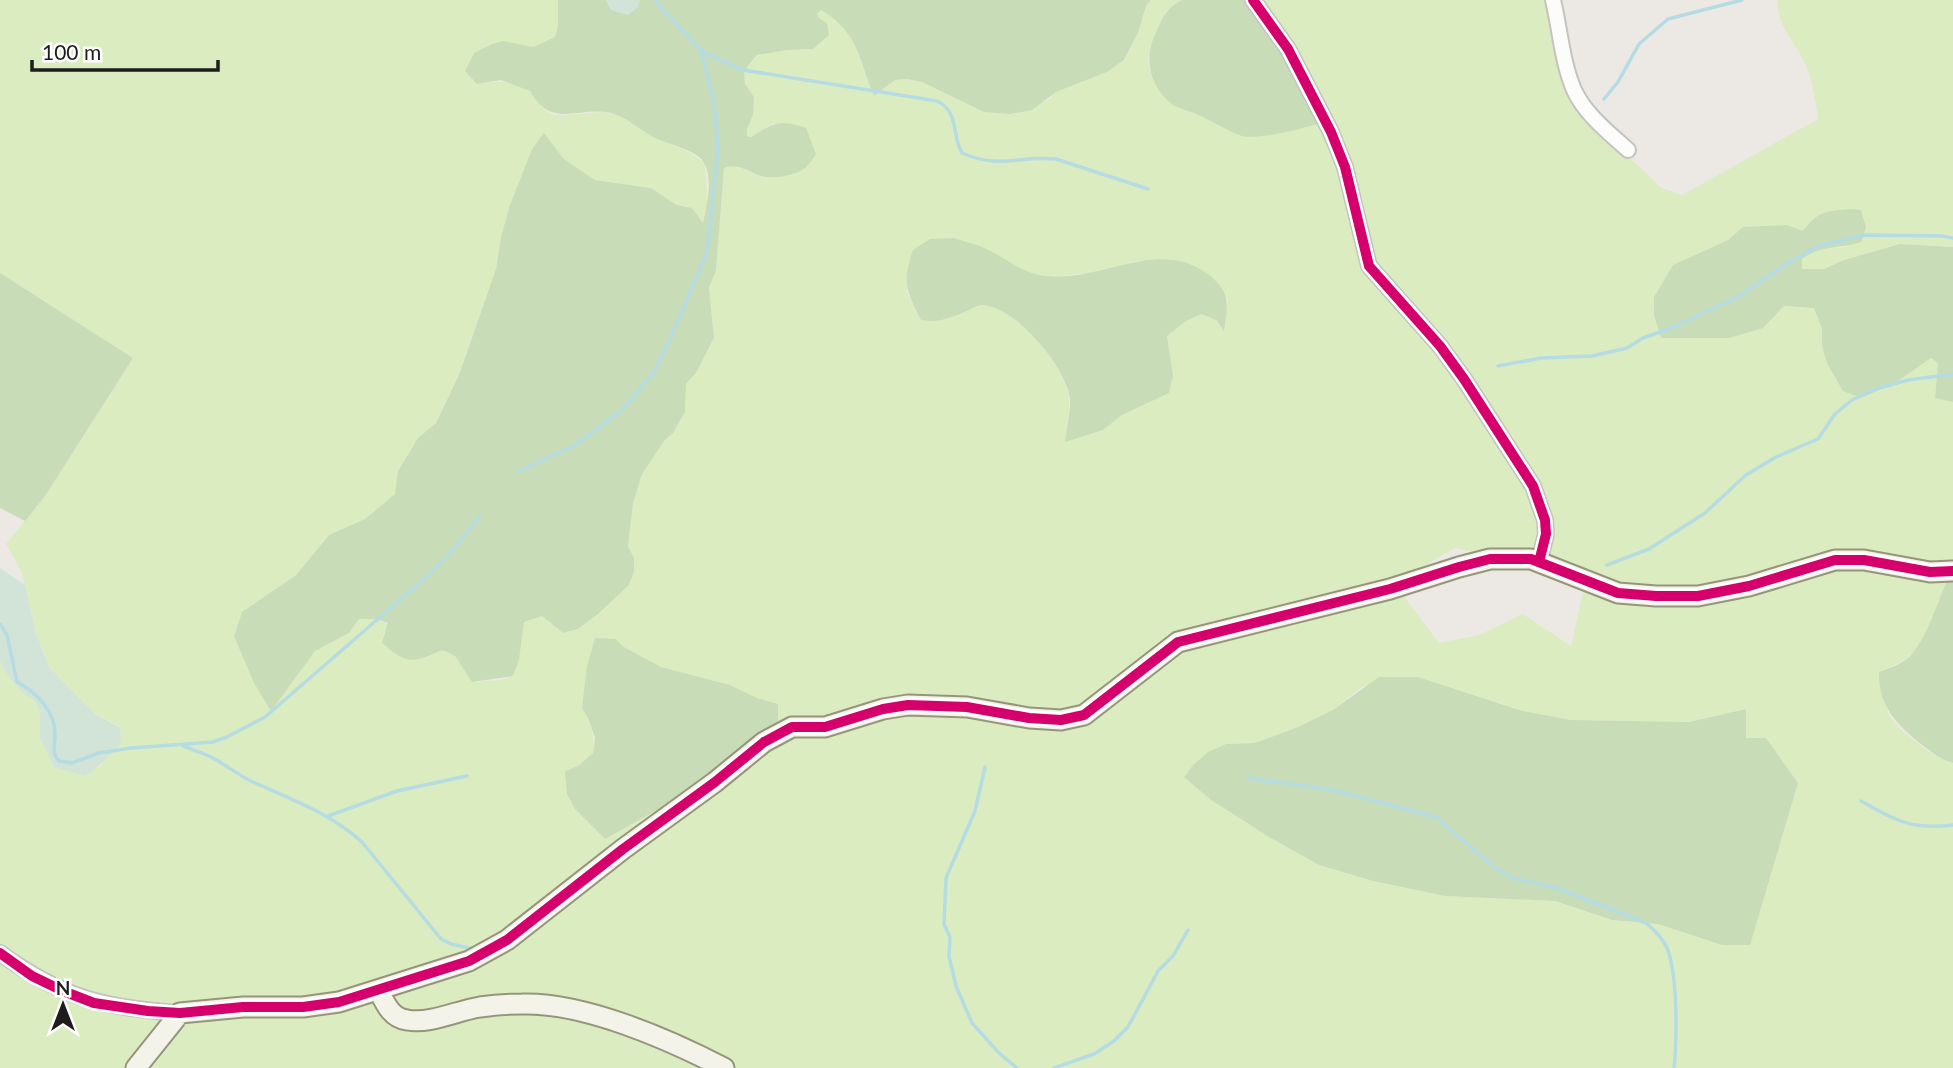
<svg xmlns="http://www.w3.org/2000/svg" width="1953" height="1068" font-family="Lato,sans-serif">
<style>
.grass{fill:#dbecc1;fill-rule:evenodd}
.forest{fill:#c8dcb8}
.wetland{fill:#d2e4d8}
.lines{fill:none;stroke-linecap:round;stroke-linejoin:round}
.stream{stroke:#b5dce2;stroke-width:3.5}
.street-casing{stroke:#c4c3c1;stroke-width:18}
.secondary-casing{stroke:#96957c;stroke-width:23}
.street{stroke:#fcfcfb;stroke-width:14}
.secondary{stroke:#f4f3e9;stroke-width:19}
.cycleway-casing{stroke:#fff;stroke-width:15}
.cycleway{stroke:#d6006c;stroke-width:10}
</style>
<rect width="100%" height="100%" fill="#ece9e5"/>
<path class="grass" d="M 0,0 L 558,0 L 558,26 L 555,37 L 533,47 L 524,46 L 477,84 C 494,81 515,79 529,91 C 537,97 540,109 551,114 C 562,118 596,110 610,113 C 625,116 635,128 648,134 C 668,144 689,148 705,164 L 708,203 L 702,224 L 692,208 L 677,205 L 651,188 L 595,180 L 564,159 L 544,133 L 532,149 L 525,169 L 501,237 L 496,269 L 459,375 L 436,423 L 418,438 L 398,471 L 396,494 L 365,519 L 329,535 L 296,575 L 242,612 L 234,636 L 244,655 L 302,667 L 315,651 L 349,633 L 359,619 L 377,619 L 455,656 L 472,682 L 500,680 L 513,676 L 519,660 L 524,622 L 542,616 L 563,633 L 578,629 L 598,614 L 629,585 L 634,558 L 628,546 L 633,503 L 642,474 L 665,440 L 673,433 L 685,412 L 686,384 L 696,373 L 714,338 L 709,288 L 716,270 L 724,168 C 740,163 748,173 763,177 C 775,180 791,173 803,170 L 774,123 L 750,137 L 747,136 L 747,129 L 753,115 L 754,97 L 745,84 L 744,71 L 758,55 L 787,50 L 813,49 L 820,19 L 817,13 L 821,10 C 860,34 858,57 874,96 L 895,80 L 907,79 L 922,82 L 984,112 L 1048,100 L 1056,92 L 1107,72 L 1125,60 L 1138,33 L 1146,6 L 1151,0 L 1182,0 L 1166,11 L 1151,44 L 1148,58 L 1150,71 L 1162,95 L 1176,106 L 1205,117 L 1244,136 L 1288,130 L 1252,0 L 1558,0 L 1570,70 L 1588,117 L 1660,187 L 1682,195 L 1818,119 C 1816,102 1813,86 1808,70 C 1799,46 1775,26 1778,0 L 1953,0 L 1953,247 L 1900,244 L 1844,260 L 1824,269 L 1802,269 L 1802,259 L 1813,250 L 1846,247 L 1851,209 C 1828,211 1817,211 1803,231 L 1787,225 L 1743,227 L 1728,240 L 1673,265 L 1654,297 L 1654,315 L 1661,338 L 1763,328 L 1784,306 L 1815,308 L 1822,329 L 1822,346 L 1861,398 L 1895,383 L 1931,358 L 1938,363 L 1935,398 L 1953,402 L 1953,576 L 1948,578 C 1939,600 1926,643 1908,657 C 1899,664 1889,668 1879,672 C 1882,685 1883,704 1890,716 C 1900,733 1935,758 1953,763 L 1953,1068 L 0,1068 L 0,661 C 8,679 19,691 35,700 L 40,714 L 40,738 L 54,767 L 99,768 L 107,756 L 121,744 L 120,726 L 96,715 L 48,666 L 35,630 L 22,573 L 6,544 L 45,496 L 133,358 L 0,273 ZM 981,247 L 1026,273 L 1050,277 L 1089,273 L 1142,260 L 1228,300 L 1223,330 L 1216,320 L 1201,314 L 1186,321 L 1167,336 L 1173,376 L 1169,393 L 1122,415 L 1103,430 L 1065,441 C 1065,428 1071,412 1069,399 C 1066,367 1015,306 982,305 C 977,305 971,309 967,311 C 950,318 939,323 921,320 L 906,290 ZM 1455,548 L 1498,557 L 1584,587 L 1571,646 L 1523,614 L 1479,635 L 1439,643 L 1394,583 ZM 616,639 L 624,647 L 661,667 L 730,685 L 757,698 L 778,704 L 777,721 L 602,836 L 575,809 L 565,771 L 578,766 L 593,753 C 595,735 591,723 582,707 ZM 1363,686 L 1571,720 L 1689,722 L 1745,709 L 1746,738 L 1766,739 L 1798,783 L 1750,944 L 1722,945 L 1658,924 L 1612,920 L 1555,901 L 1445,896 L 1373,881 L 1319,865 L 1269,837 L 1211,800 L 1184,777 L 1193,765 L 1208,752 L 1226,744 L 1255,743 L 1298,727 L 1333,710 Z"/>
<g class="forest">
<path d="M 558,0 L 606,0 L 611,10 L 637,8 L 640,0 L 1151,0 L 1146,6 L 1138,33 L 1124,60 L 1107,72 L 1056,92 L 1032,110 L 1010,114 L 984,112 L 922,82 L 907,79 L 895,80 L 874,96 C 858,58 860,34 821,10 L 817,14 L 820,19 L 827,23 L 829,35 L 813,49 L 787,50 L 757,55 L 744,71 L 745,84 L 754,97 L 753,115 L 747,129 L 747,136 L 751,137 C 772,123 781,119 806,128 L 816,154 C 813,159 809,164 805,168 C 797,175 772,180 761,176 C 748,172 739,163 724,168 L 716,270 L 709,288 L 714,338 L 696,373 L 686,384 L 685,412 L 673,433 L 665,440 L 642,474 L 633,503 L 628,546 L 634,558 L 634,571 L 629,585 L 598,614 L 578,629 L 563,633 L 542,616 L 524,622 L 519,660 L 513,676 L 472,682 L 455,656 L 442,650 C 413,663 407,665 382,643 L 388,623 L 377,619 L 359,619 L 349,633 L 315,651 L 271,711 L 254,683 L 234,636 L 242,612 L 296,575 L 329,535 L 365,519 L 395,494 L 398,471 L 418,438 L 436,423 L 459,375 L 496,269 L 501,237 L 510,205 L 532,149 L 544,133 L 564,159 L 595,180 L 651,188 L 677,205 L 692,208 L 703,223 C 707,204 716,170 698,156 C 685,147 668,144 653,137 C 639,130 627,117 611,113 C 577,106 552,130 530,91 L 501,80 L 477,84 L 465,71 L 474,53 L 492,44 L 503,41 L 533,47 L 555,37 L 558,26 Z"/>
<path d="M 1182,0 L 1252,0 L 1321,108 L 1317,124 C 1300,129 1259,140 1242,136 C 1229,132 1216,123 1203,117 C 1194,112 1182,110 1173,105 C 1152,90 1143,61 1154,37 C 1161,21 1165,8 1182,0 Z"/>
<path d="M 1851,209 L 1861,210 L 1866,227 L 1861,242 C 1840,249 1820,245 1802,259 L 1802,269 L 1824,269 L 1844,260 L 1900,244 L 1953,247 L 1953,402 L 1935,398 L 1938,363 L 1931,358 L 1895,383 L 1861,398 L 1843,391 L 1827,363 L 1822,346 L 1822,329 L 1814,308 L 1784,306 L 1763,328 L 1729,338 L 1661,338 L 1654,315 L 1654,297 L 1673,265 L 1728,240 L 1743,227 L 1787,225 L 1803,231 C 1817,211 1827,211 1851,209 Z"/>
<path d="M 954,238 C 962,241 971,243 980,246 C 1004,256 1021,274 1047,276 C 1103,282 1157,237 1208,274 C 1231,292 1228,304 1224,331 L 1216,320 L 1201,314 L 1186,321 L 1167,336 L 1173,376 L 1169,393 L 1122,415 L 1103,430 L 1065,442 C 1066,429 1071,410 1070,399 C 1066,367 1015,306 982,305 C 977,305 971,309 967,311 C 950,318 939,323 921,320 C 906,290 902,283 913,250 L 930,239 Z"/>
<polygon points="0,273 133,358 45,496 25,521 0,508"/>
<path d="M 1953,576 L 1953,763 C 1939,759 1932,752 1921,744 C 1896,724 1878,705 1879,672 C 1890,668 1905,663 1912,654 C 1929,633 1937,603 1948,578 Z"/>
<polygon points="595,638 616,639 624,647 661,667 730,685 757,698 778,704 778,721 761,731 709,781 605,839 575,809 567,794 565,771 578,766 593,753 595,738 589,720 582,708 587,666"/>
<polygon points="1379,677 1418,677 1522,711 1571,720 1689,722 1746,709 1746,738 1766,738 1798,783 1750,945 1722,945 1658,924 1612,920 1555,901 1445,896 1373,881 1319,865 1269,837 1211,800 1184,777 1193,765 1208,752 1226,744 1255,743 1298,727 1333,710"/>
</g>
<g class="wetland">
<polygon points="606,0 640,0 637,8 628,15 611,10"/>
<path d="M 0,568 L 25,585 L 35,630 L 48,666 L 96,715 L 120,727 L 121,744 C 108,755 100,768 85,776 L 54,767 L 40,738 L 40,714 L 35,701 C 19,691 8,679 0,661 Z"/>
</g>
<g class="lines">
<g class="stream">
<path d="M 655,0 L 701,51 L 743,70 L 937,101 C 960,112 951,135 962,153 C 1001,170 1018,155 1056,159 L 1148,189"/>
<polyline points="1604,99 1618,82 1639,44 1668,19 1742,0"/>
<polyline points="1498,366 1541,358 1592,356 1627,348 1643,338 1671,328 1736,298 1785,265 1818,246 1865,235 1942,236 1953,238"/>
<polyline points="518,472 575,445 620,412 652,375 667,346 706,255 709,234 718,148 714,103 701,51"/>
<polyline points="1607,565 1649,549 1705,513 1746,475 1776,457 1818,439 1835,414 1852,400 1879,388 1908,380 1953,374"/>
<path d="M 0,624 L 7,635 L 17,682 C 36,692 56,712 55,735 C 55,746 51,753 59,761 L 72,763 L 99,753 L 131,748 L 213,742 L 227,737 L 265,717 L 432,572 L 446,558 L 480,516"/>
<path d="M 183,746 C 193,750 204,753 213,758 C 226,765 238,775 251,781 C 292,800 327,811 362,842 L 441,939 L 451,944 L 473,949"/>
<polyline points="985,767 975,811 946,878 944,924 950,937 949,956 956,986 972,1023 999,1053 1017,1068"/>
<path d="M 1248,778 L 1333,790 L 1436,817 L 1494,867 L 1513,878 L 1557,888 L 1646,923 C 1654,930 1663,938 1667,948 C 1678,975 1677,1039 1674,1068"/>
<path d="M 1861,801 C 1896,821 1912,830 1953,825"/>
<polyline points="328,816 397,791 467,776"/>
<polyline points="1054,1068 1094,1054 1114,1041 1128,1027 1158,971 1173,956 1188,930"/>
</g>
<g class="street-casing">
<g id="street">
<polyline points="1253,0 1288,49 1331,132 1345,167 1369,266 1440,346 1464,379 1533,486 1545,520 1546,534 1539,562"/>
<path d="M 1553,0 C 1560,29 1562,62 1574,90 C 1585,114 1608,132 1628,150"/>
<path d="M 0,953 C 62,998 104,1008 180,1013"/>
</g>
</g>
<g class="secondary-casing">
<g id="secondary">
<path d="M 379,991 C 385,1003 391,1018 407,1020 C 431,1024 456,1011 480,1007 C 494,1005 508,1004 522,1004 C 584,1002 670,1040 724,1068"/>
<polyline points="136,1068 180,1013 243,1007 303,1007 339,1002 469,961 507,940 623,849 715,782 764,742 792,727 825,727 883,709 908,705 967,707 1029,718 1061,720 1084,715 1178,642 1390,589 1459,567 1490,559 1531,559 1618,593 1656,596 1698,596 1749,586 1835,560 1864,560 1930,572 1953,571"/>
</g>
</g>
<use href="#street" class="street"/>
<use href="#secondary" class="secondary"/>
<g class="cycleway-casing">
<g id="cycleway">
<polyline points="1253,0 1288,49 1331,132 1345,167 1369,266 1440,346 1464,379 1533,486 1545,520 1546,534 1539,562"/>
<polyline points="0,953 32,976 63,991 94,1003 148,1011 180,1013 243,1007 303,1007 339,1002 469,961 507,940 623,849 715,782 764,742 792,727 825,727 883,709 908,705 967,707 1029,718 1061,720 1084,715 1178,642 1390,589 1459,567 1490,559 1531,559 1618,593 1656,596 1698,596 1749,586 1835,560 1864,560 1930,572 1953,571"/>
</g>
</g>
<use href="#cycleway" class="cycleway"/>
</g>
<g transform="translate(63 1005)" stroke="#ffffff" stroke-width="5" paint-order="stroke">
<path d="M0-5L12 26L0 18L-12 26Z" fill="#1d1d1d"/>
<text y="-10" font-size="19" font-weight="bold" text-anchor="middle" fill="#1d1d1d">N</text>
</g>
<path d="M32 60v10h186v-10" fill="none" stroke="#1d1d1d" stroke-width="3.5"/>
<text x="42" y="60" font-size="21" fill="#1d1d1d" stroke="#ffffff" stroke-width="5" paint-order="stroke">100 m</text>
</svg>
